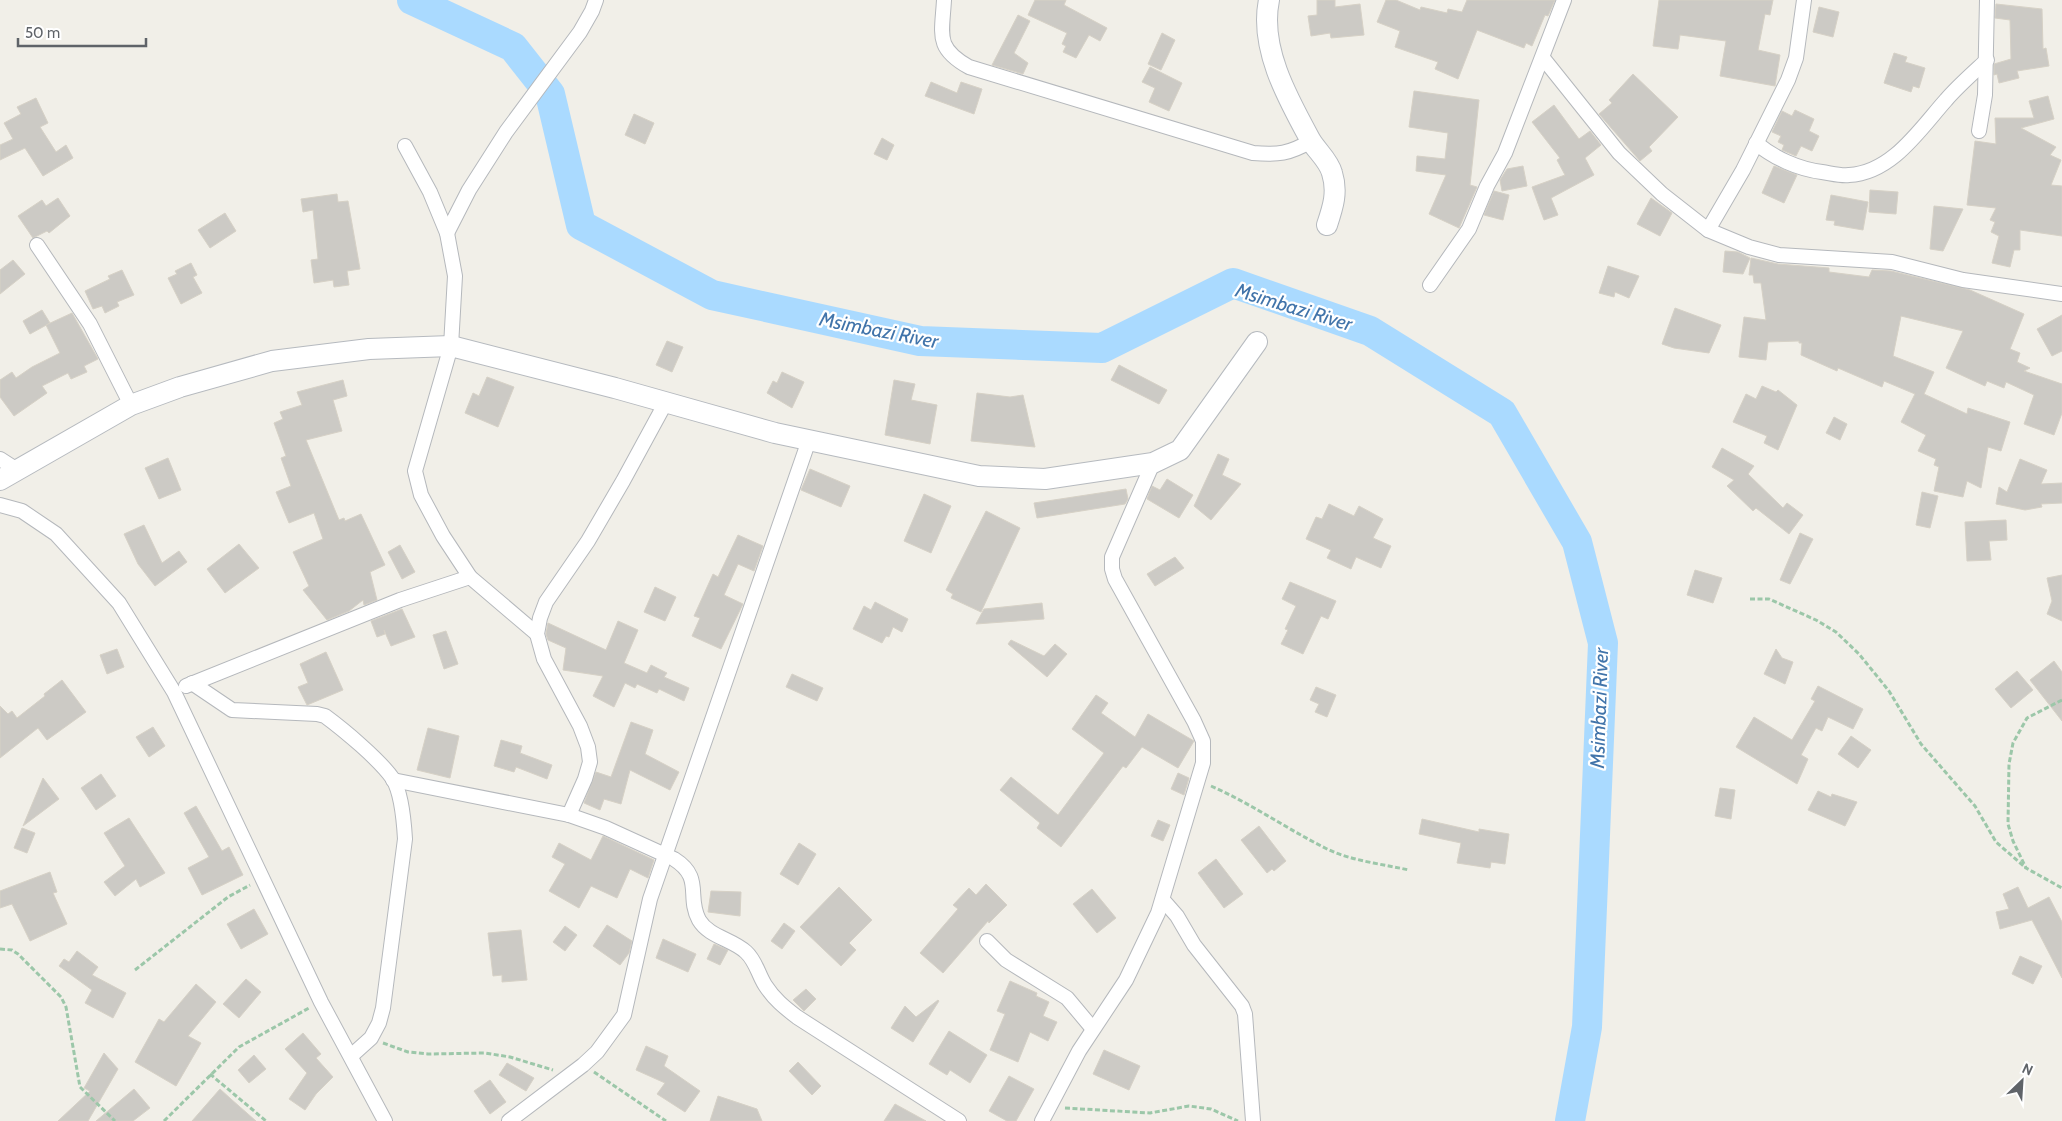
<svg xmlns="http://www.w3.org/2000/svg" width="2062" height="1121" font-family="Cabin,sans-serif">
<style>
.lines{fill:none;stroke-linecap:round;stroke-linejoin:round}
.river{stroke:#aadaff;stroke-width:30}
.building{fill:#cccac5;stroke:#d6d1c6}
.street-casing{stroke:#b5b8bc;stroke-width:16}
.secondary-casing{stroke:#b6babf;stroke-width:22}
.path{stroke:#9cc7a9;stroke-width:3;stroke-dasharray:5 2.5;stroke-linecap:butt}
.street{stroke:#fff;stroke-width:14}
.secondary{stroke:#fff;stroke-width:20}
.labels{text-anchor:middle;dominant-baseline:central;stroke-width:4.5;stroke-linejoin:round;paint-order:stroke}
.water-label{font-size:20px;font-style:italic;fill:#4174aa;stroke:#fff}
</style>
<rect width="100%" height="100%" fill="#f1efe8"/>
<g class="lines">
<polyline class="river" points="412,0 513,47 550,94 581,225 712,295 920,341 1102,348 1233,283 1370,331 1502,413 1577,542 1603,643 1587,1027 1570,1121"/>
</g>
<g class="building">
<polygon points="1035,0 1066,0 1064,5 1107,28 1100,41 1089,35 1076,58 1063,52 1066,46 1062,44 1067,33 1028,15"/>
<polygon points="1317,0 1335,0 1335,7 1360,4 1364,35 1331,38 1330,33 1311,36 1308,16 1317,15"/>
<polygon points="1386,0 1396,0 1420,10 1421,7 1447,13 1448,9 1462,12 1467,0 1555,0 1548,16 1545,15 1532,46 1526,43 1524,48 1477,30 1458,79 1435,69 1438,62 1395,47 1400,31 1377,22"/>
<polygon points="1659,0 1773,0 1770,15 1765,14 1758,50 1780,55 1775,86 1720,76 1726,41 1680,35 1678,49 1653,46"/>
<polygon points="1996,4 2042,9 2043,49 2046,48 2049,66 2017,71 2019,78 1999,83 1997,74 1994,75 1994,64 2011,59 2010,20 1995,18"/>
<polygon points="1819,7 1839,12 1833,37 1813,32"/>
<polygon points="1018,15 1030,21 1014,53 1028,63 1023,74 992,65"/>
<polygon points="1162,33 1175,40 1161,70 1148,64"/>
<polygon points="1894,53 1907,57 1905,62 1925,68 1919,88 1913,86 1911,92 1884,83"/>
<polygon points="1150,67 1182,83 1169,111 1149,102 1155,88 1142,82"/>
<polygon points="1633,74 1678,117 1649,147 1652,151 1640,161 1599,114 1612,103 1609,100"/>
<polygon points="931,82 957,93 961,82 982,89 974,114 925,96"/>
<polygon points="1414,91 1479,100 1470,185 1477,187 1459,228 1429,214 1446,175 1416,171 1417,156 1445,159 1448,133 1409,127"/>
<polygon points="2048,96 2054,119 2021,128 2056,147 2050,155 2061,160 2051,185 2062,186 2062,236 2020,230 2020,250 2014,250 2010,267 1992,263 1999,236 1991,232 1995,222 1990,220 1996,208 1967,205 1975,141 1996,144 1995,118 2034,118 2029,101"/>
<polygon points="36,98 48,123 40,127 56,152 66,145 73,158 43,176 25,148 0,160 0,145 13,139 4,123 21,114 17,107"/>
<polygon points="1554,105 1579,139 1590,131 1601,145 1585,158 1594,175 1551,198 1558,215 1544,220 1532,187 1565,175 1557,160 1560,158 1532,122"/>
<polygon points="1795,110 1814,119 1809,131 1819,136 1812,151 1801,146 1796,156 1782,150 1784,145 1778,142 1781,136 1772,132 1782,111 1792,116"/>
<polygon points="634,114 654,123 645,144 625,135"/>
<polygon points="882,138 894,145 887,160 874,154"/>
<polygon points="1523,166 1527,186 1502,191 1500,180 1507,169"/>
<polygon points="1774,166 1797,175 1784,203 1762,193"/>
<polygon points="1870,190 1898,192 1896,214 1869,212"/>
<polygon points="1494,191 1509,195 1503,220 1484,215"/>
<polygon points="337,194 338,202 348,201 360,269 347,271 349,285 334,287 333,280 314,283 311,260 318,259 313,210 303,212 301,199"/>
<polygon points="1831,195 1868,202 1863,230 1834,225 1835,221 1826,220"/>
<polygon points="58,198 70,216 49,233 47,231 33,238 18,216 42,200 46,206"/>
<polygon points="1651,198 1672,213 1660,236 1637,224"/>
<polygon points="1934,206 1963,209 1943,251 1930,249"/>
<polygon points="225,213 236,231 210,248 198,230"/>
<polygon points="1725,251 1738,252 1750,258 1743,274 1723,272"/>
<polygon points="1751,258 1778,264 1829,268 1829,272 1869,277 1872,270 1891,271 1970,290 2024,314 2010,349 2020,353 2017,362 2030,368 2024,371 2062,384 2062,413 2054,435 2024,424 2034,395 2006,382 2004,388 1987,381 1985,386 1946,368 1963,331 1901,316 1893,356 1934,372 1924,394 1967,414 1968,408 2010,422 2001,451 1988,447 1981,488 1967,481 1963,497 1934,491 1939,467 1934,465 1936,459 1918,451 1926,435 1901,422 1915,394 1884,381 1882,387 1838,368 1837,371 1801,355 1802,343 1799,343 1799,341 1768,342 1766,360 1739,357 1744,317 1766,320 1761,283 1754,283 1753,275 1749,275"/>
<polygon points="13,260 25,274 0,294 0,270"/>
<polygon points="191,263 197,275 193,277 202,293 181,304 168,278 177,274 175,271"/>
<polygon points="1608,266 1639,276 1629,298 1615,292 1614,297 1599,293"/>
<polygon points="122,270 134,295 117,302 119,306 105,313 102,306 93,309 85,291 110,279 108,276"/>
<polygon points="1675,308 1721,325 1709,353 1674,348 1662,344"/>
<polygon points="42,310 50,323 30,334 23,321"/>
<polygon points="72,313 98,359 84,366 87,372 71,379 68,373 42,386 47,393 14,416 0,397 0,380 12,372 16,378 32,367 60,353 46,325"/>
<polygon points="2062,315 2062,351 2052,356 2037,329"/>
<polygon points="667,341 683,347 672,372 656,365"/>
<polygon points="1119,365 1167,390 1159,404 1111,380"/>
<polygon points="782,372 804,382 792,408 767,393 773,381 777,383"/>
<polygon points="487,377 514,387 498,427 465,413 473,393 479,396"/>
<polygon points="343,380 347,396 333,400 342,431 306,440 339,520 344,518 345,521 361,514 385,565 370,572 377,600 364,605 363,600 349,611 327,620 303,590 309,586 293,552 323,539 314,513 289,523 276,492 291,486 281,458 286,456 274,423 283,419 280,412 302,405 297,392"/>
<polygon points="894,380 915,384 911,400 937,405 930,444 885,435"/>
<polygon points="1762,386 1776,392 1778,390 1797,405 1778,450 1764,443 1767,436 1733,422 1746,394 1756,399"/>
<polygon points="977,393 1010,397 1023,395 1035,447 971,441"/>
<polygon points="1834,417 1847,424 1840,440 1826,433"/>
<polygon points="1722,448 1754,466 1748,474 1783,508 1787,503 1803,515 1789,534 1756,508 1753,511 1727,486 1734,480 1712,467"/>
<polygon points="1218,454 1229,459 1222,475 1241,484 1211,520 1194,506"/>
<polygon points="168,458 181,490 159,499 145,468"/>
<polygon points="2020,459 2047,470 2041,484 2062,483 2062,503 2041,504 2042,507 2025,510 1996,504 1999,487 2007,492"/>
<polygon points="810,469 850,486 841,507 801,490"/>
<polygon points="1167,479 1193,495 1179,518 1147,499 1152,486 1160,490"/>
<polygon points="1126,489 1128,499 1125,504 1037,518 1034,503"/>
<polygon points="1922,492 1938,496 1930,528 1916,525"/>
<polygon points="924,494 951,506 931,553 904,541"/>
<polygon points="1329,504 1354,516 1359,506 1383,519 1373,538 1391,546 1381,568 1356,557 1351,569 1327,558 1331,550 1306,539 1316,517 1322,519"/>
<polygon points="986,511 1020,528 981,612 951,598 953,594 946,590"/>
<polygon points="2006,520 2007,540 1989,541 1991,560 1967,561 1965,522"/>
<polygon points="144,525 162,563 179,551 187,562 155,586 138,564 124,534"/>
<polygon points="1800,533 1813,539 1790,584 1780,580"/>
<polygon points="738,535 763,546 754,571 738,564 724,595 743,604 721,649 692,636 700,618 694,616 713,574 718,577"/>
<polygon points="239,544 259,568 225,593 207,569"/>
<polygon points="400,545 415,572 402,579 388,552"/>
<polygon points="1175,557 1184,568 1155,586 1147,574"/>
<polygon points="1695,570 1722,578 1713,603 1687,595"/>
<polygon points="2062,575 2062,621 2047,614 2052,601 2047,578"/>
<polygon points="1290,582 1336,601 1328,619 1321,616 1303,654 1281,644 1288,630 1285,629 1296,606 1282,599"/>
<polygon points="655,587 676,597 665,621 644,612"/>
<polygon points="875,602 908,619 902,632 893,627 889,637 886,636 882,643 853,629 864,606 871,610"/>
<polygon points="1042,603 1044,619 976,624 984,609"/>
<polygon points="402,609 415,637 391,646 384,630 385,634 377,637 371,621"/>
<polygon points="618,621 638,630 624,663 647,673 651,665 667,673 664,677 689,688 684,701 659,689 657,693 637,684 635,688 625,683 614,707 593,696 603,676 563,670 566,648 548,640 546,634 548,623 606,650"/>
<polygon points="446,631 458,664 444,669 433,635"/>
<polygon points="1011,640 1044,656 1055,644 1067,654 1047,677 1008,644"/>
<polygon points="117,649 124,667 107,674 100,655"/>
<polygon points="1776,649 1782,658 1793,662 1785,684 1764,674"/>
<polygon points="326,652 343,690 307,705 298,687 308,683 300,664"/>
<polygon points="2054,661 2062,672 2062,721 2030,680"/>
<polygon points="2017,671 2033,690 2011,708 1995,689"/>
<polygon points="792,674 823,688 817,701 786,687"/>
<polygon points="62,680 86,712 47,740 38,728 0,758 0,706 8,714 12,711 17,718 45,696 44,694"/>
<polygon points="1818,686 1863,709 1853,729 1828,717 1822,731 1816,728 1801,755 1808,759 1797,784 1736,747 1754,717 1792,740 1815,701 1811,699"/>
<polygon points="1316,687 1336,695 1327,717 1315,712 1319,704 1310,700"/>
<polygon points="1096,695 1108,703 1101,713 1135,737 1148,714 1194,741 1178,768 1142,747 1126,768 1123,766 1061,847 1037,828 1040,823 1000,790 1011,777 1058,815 1104,753 1072,729"/>
<polygon points="631,722 653,730 645,754 679,772 670,790 630,770 621,804 604,799 600,810 584,803 596,772 611,777"/>
<polygon points="153,727 165,746 149,757 136,737"/>
<polygon points="428,728 459,736 450,778 417,770"/>
<polygon points="1851,736 1871,750 1858,768 1838,754"/>
<polygon points="501,740 522,746 520,753 552,765 547,779 516,767 514,772 494,766"/>
<polygon points="1178,773 1189,778 1184,795 1171,789"/>
<polygon points="101,774 116,796 96,810 81,788"/>
<polygon points="43,778 59,799 23,826"/>
<polygon points="1720,788 1735,790 1731,819 1715,816"/>
<polygon points="1818,791 1831,797 1832,794 1857,802 1845,826 1808,810"/>
<polygon points="196,806 222,851 229,847 243,875 202,895 188,868 209,857 184,813"/>
<polygon points="129,818 165,873 140,887 136,879 115,896 104,882 125,866 104,833"/>
<polygon points="1422,819 1479,832 1479,829 1509,834 1505,864 1491,862 1490,868 1457,863 1461,843 1419,834"/>
<polygon points="1158,820 1170,825 1163,841 1151,836"/>
<polygon points="1259,826 1286,861 1274,871 1272,869 1267,873 1241,840"/>
<polygon points="22,828 35,833 27,853 14,848"/>
<polygon points="603,836 654,860 648,878 630,869 617,898 591,886 579,908 549,891 565,864 552,857 559,843 591,860"/>
<polygon points="799,843 816,854 798,885 780,874"/>
<polygon points="1216,859 1243,894 1224,908 1198,873"/>
<polygon points="50,872 57,892 53,893 67,924 30,941 12,904 0,908 0,891"/>
<polygon points="986,884 1007,905 989,923 988,921 943,973 920,953 958,909 953,905 969,888 976,895"/>
<polygon points="839,887 872,920 849,943 856,950 841,966 800,927"/>
<polygon points="2018,887 2028,908 2049,897 2062,922 2062,978 2032,920 2000,929 1996,912 2009,909 2003,894"/>
<polygon points="1092,889 1116,918 1097,933 1073,904"/>
<polygon points="711,891 741,892 740,916 708,912"/>
<polygon points="254,909 268,934 241,949 227,924"/>
<polygon points="784,923 795,931 782,949 771,941"/>
<polygon points="607,925 632,941 629,953 620,965 593,946"/>
<polygon points="565,926 577,935 565,951 553,942"/>
<polygon points="521,930 527,980 502,982 502,975 493,976 488,933"/>
<polygon points="663,939 696,954 688,972 656,958"/>
<polygon points="714,944 728,950 720,965 707,959"/>
<polygon points="77,951 98,967 92,975 126,993 113,1018 85,1003 92,990 59,966 64,959 69,962"/>
<polygon points="2020,956 2042,966 2033,984 2012,974"/>
<polygon points="246,979 261,992 239,1018 223,1004"/>
<polygon points="1010,981 1037,993 1036,996 1049,1002 1043,1016 1057,1022 1048,1041 1030,1032 1018,1062 990,1050 1005,1014 997,1011"/>
<polygon points="196,984 216,1002 188,1036 201,1043 176,1086 135,1062 159,1019 164,1022"/>
<polygon points="806,989 816,999 804,1011 793,1000"/>
<polygon points="938,1000 939,1001 913,1042 891,1028 905,1006 916,1017"/>
<polygon points="949,1031 987,1055 970,1083 950,1070 947,1075 929,1064"/>
<polygon points="303,1033 321,1054 316,1058 333,1077 316,1094 305,1110 289,1099 307,1073 285,1049"/>
<polygon points="646,1046 668,1056 664,1066 700,1091 685,1112 657,1094 665,1083 636,1070"/>
<polygon points="1104,1050 1140,1066 1129,1090 1093,1074"/>
<polygon points="104,1053 118,1069 88,1121 58,1121 90,1091 84,1088"/>
<polygon points="254,1055 266,1069 249,1083 238,1070"/>
<polygon points="798,1062 821,1086 812,1095 789,1071"/>
<polygon points="507,1063 534,1078 526,1091 499,1075"/>
<polygon points="1009,1076 1034,1089 1016,1121 1007,1121 989,1111"/>
<polygon points="490,1080 506,1102 490,1114 474,1091"/>
<polygon points="134,1089 150,1108 133,1121 96,1121"/>
<polygon points="220,1089 231,1099 256,1121 192,1121"/>
<polygon points="718,1096 757,1109 762,1121 710,1121"/>
<polygon points="895,1104 926,1121 884,1121"/>
</g>
<g class="lines">
<g class="street-casing">
<g id="street">
<path d="M 944,0 C 942,35 935,48 969,67 L 1253,153 C 1278,155 1289,154 1311,141"/>
<polyline points="1543,58 1619,153 1662,194 1708,230 1749,247 1779,255 1892,262 1963,280 2062,294"/>
<polyline points="1979,131 1985,95 1987,0"/>
<path d="M 1756,143 C 1774,158 1798,169 1822,172 C 1830,173 1840,176 1849,175 C 1892,173 1920,129 1946,100 C 1958,86 1973,73 1987,60"/>
<polyline points="405,146 430,192 447,233 455,276 451,346 415,471 421,495 443,536 470,577 537,634"/>
<polyline points="1708,230 1743,170 1788,80 1796,58 1804,0"/>
<polyline points="447,233 469,190 506,132 580,32 592,11 596,0"/>
<polyline points="37,245 90,324 131,405"/>
<polyline points="1430,285 1469,229 1487,186 1505,153 1564,0"/>
<polyline points="0,459 17,470"/>
<polyline points="0,505 22,511 56,534 119,603 174,692 321,1002 385,1121"/>
<path d="M 192,683 L 232,710 L 317,714 L 325,716 C 344,730 380,760 393,779 C 402,794 404,822 405,839 L 383,1008 L 379,1023 L 371,1038 L 351,1056"/>
<polyline points="186,686 400,600 470,577"/>
<path d="M 393,780 L 569,815 L 606,828 L 674,859 C 704,878 686,896 699,920 C 709,937 732,939 746,952 C 756,961 758,974 765,985 C 774,999 784,1007 797,1017 L 959,1121"/>
<polyline points="569,815 585,779 590,762 588,747 580,726 544,659 537,634 540,618 546,602 588,541 623,481 666,402"/>
<polyline points="1163,900 1177,916 1194,945 1242,1006 1245,1014 1253,1121"/>
<polyline points="987,941 1006,960 1067,998 1093,1029"/>
<polyline points="509,1121 583,1065 597,1052 624,1015 650,899 809,440"/>
<polyline points="1042,1121 1079,1051 1126,980 1158,913 1203,763 1203,741 1194,721 1115,579 1112,569 1112,557 1153,463"/>
</g>
</g>
<g class="secondary-casing">
<g id="secondary">
<path d="M 1269,0 C 1259,48 1288,99 1311,141 C 1317,151 1329,161 1332,173 C 1338,192 1333,207 1327,225"/>
<polyline points="0,480 131,405 180,387 272,361 369,349 451,346 615,388 775,433 979,476 1045,479 1153,463 1180,450 1257,342"/>
</g>
</g>
<g class="path">
<polyline points="1750,599 1769,599 1816,620 1836,632 1859,654 1889,691 1921,744 1975,806 1996,842 2026,868"/>
<polyline points="2062,700 2027,718 2013,743 2009,764 2008,824 2013,841 2026,868 2062,888"/>
<path d="M 1211,786 C 1252,804 1287,829 1327,849 C 1352,861 1382,864 1409,870"/>
<polyline points="0,949 12,950 18,954 61,997 66,1007 80,1087 115,1121"/>
<polyline points="135,970 228,897 250,885"/>
<polyline points="383,1043 408,1052 428,1054 485,1053 510,1057 553,1070"/>
<polyline points="594,1072 666,1121"/>
<polyline points="210,1074 266,1121"/>
<polyline points="1065,1108 1150,1113 1189,1106 1211,1109 1238,1121"/>
<polyline points="164,1121 239,1047 309,1008"/>
</g>
<use href="#street" class="street"/>
<use href="#secondary" class="secondary"/>
</g>
<g class="labels">
<g class="water-label">
<text transform="translate(1294 307) rotate(17)">Msimbazi River</text>
<text transform="translate(879 330) rotate(11)">Msimbazi River</text>
<text transform="translate(1599 708) rotate(-88)">Msimbazi River</text>
</g>
</g>
<g transform="translate(2022 1081) rotate(25)" stroke="#ffffff" stroke-width="4" paint-order="stroke">
<path d="M0-4L9 19L0 12L-9 19Z" fill="#5f6368"/>
<text y="-8" font-size="14" font-weight="bold" text-anchor="middle" fill="#5f6368">N</text>
</g>
<path d="M18 38v8h128v-8" fill="none" stroke="#5f6368" stroke-width="2.5"/>
<text x="25" y="38" font-size="15" fill="#5f6368" stroke="#ffffff" stroke-width="4" paint-order="stroke">50 m</text>
</svg>
